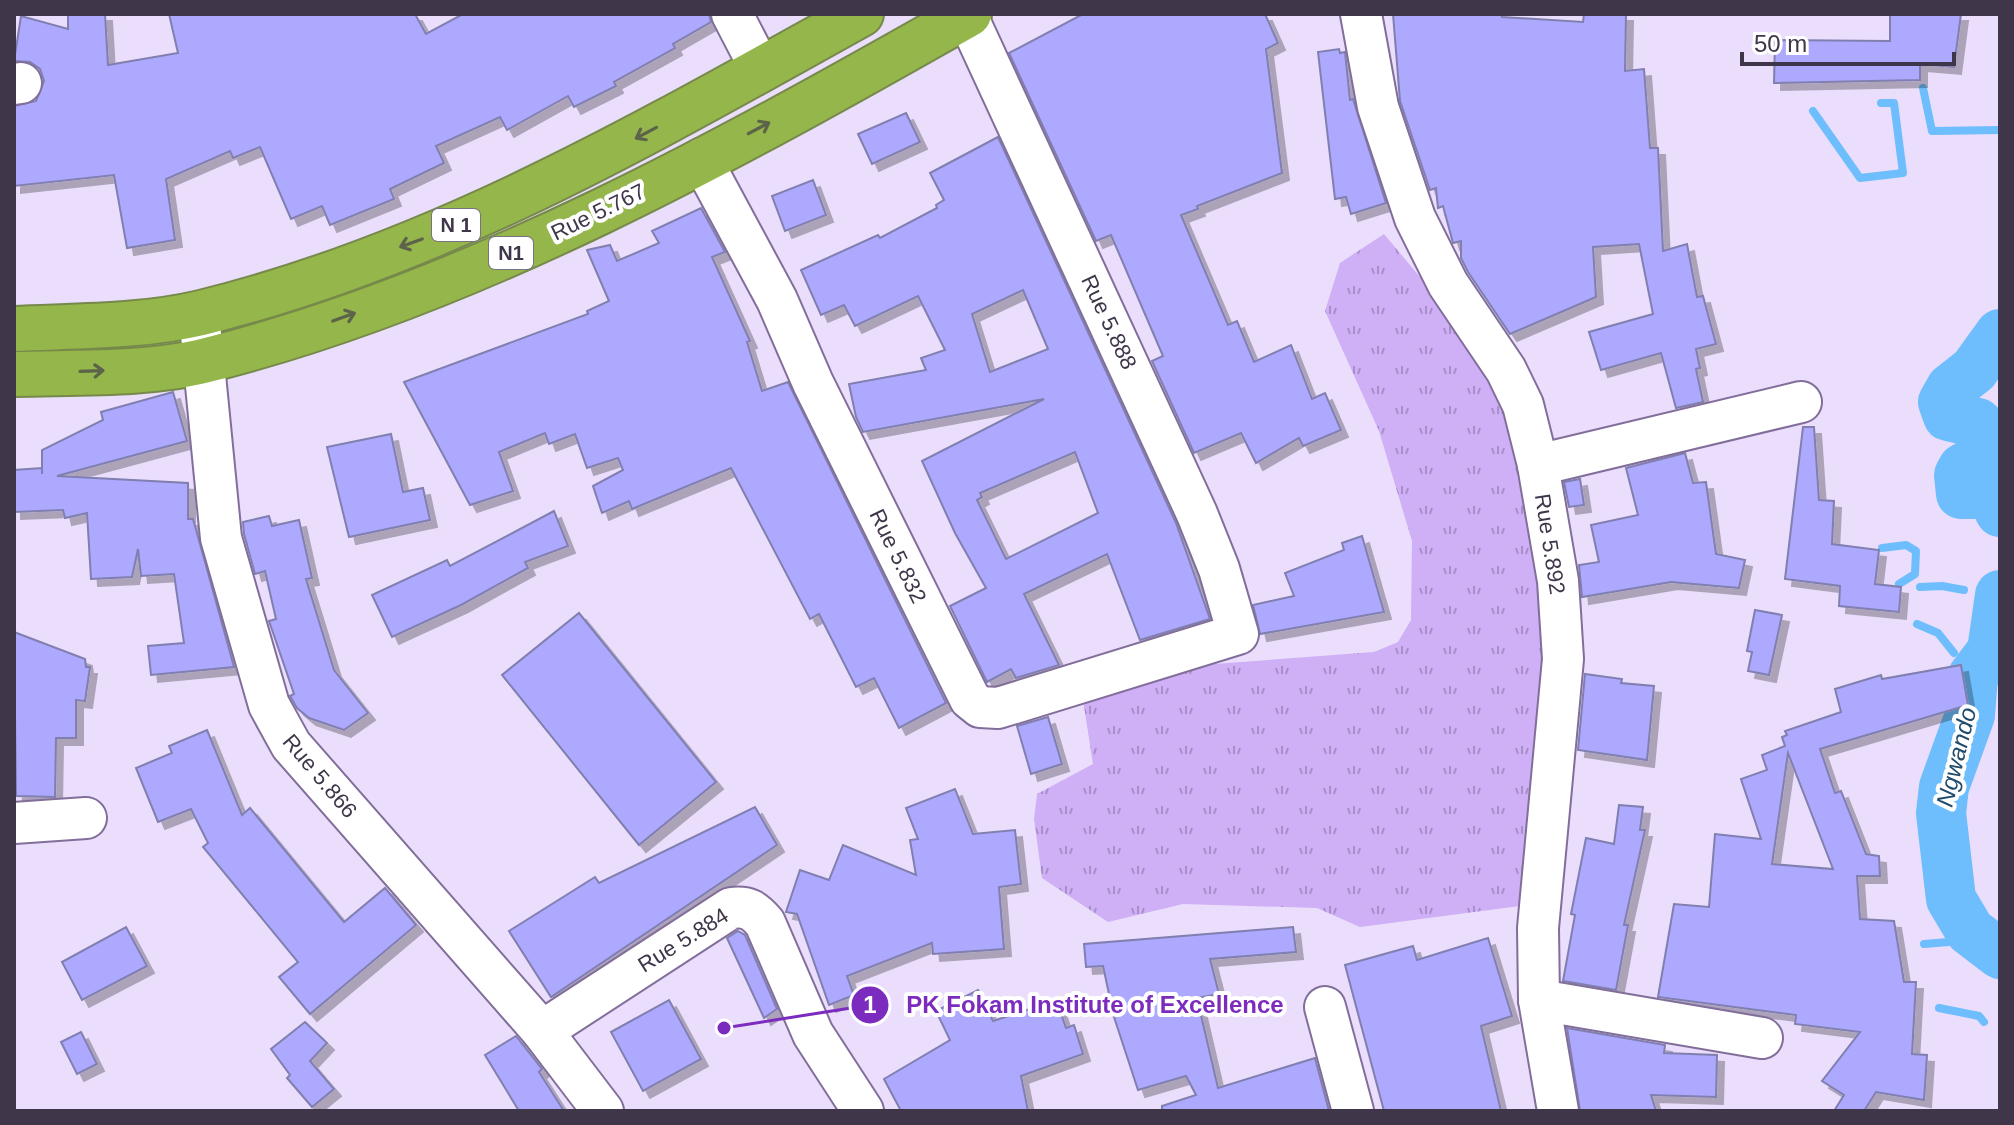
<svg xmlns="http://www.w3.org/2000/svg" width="2014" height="1125" font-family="Arial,sans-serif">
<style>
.grass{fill:url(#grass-tufts)}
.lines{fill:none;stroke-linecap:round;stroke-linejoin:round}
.stream{stroke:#6ebdfd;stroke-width:8}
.river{stroke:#6ebdfd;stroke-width:50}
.building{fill:#aca9fe;stroke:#807faf;stroke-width:2;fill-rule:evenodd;filter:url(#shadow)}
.minor-casing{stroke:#826e9a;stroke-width:44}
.highway-casing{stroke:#76894a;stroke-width:48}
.minor{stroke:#fff;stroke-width:40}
.highway{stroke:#94b64a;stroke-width:44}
.oneway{stroke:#5d634a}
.labels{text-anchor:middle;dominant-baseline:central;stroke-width:8;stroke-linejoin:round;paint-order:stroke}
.shield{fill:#fff;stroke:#797280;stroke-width:2}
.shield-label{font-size:20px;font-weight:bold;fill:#3f364a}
.street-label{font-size:22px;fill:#3f364a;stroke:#fff}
.water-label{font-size:24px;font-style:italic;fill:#214b6b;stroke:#fff}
.leader{fill:none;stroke:#7b2cbf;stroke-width:3}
.callout-dot{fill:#7b2cbf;stroke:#fff;stroke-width:3}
.mark-label{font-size:24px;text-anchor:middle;font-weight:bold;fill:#fff}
.callout-label{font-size:24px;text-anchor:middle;font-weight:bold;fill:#7b2cbf;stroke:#fff;stroke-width:8;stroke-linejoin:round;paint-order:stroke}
</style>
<defs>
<pattern id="grass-tufts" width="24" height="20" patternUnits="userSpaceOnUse" patternTransform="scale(2)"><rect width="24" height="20" fill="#cfaff6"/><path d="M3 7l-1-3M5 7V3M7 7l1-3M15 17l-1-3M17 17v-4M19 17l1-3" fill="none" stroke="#a98fc9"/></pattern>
<filter id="shadow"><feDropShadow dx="7" dy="7" stdDeviation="0" flood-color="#0004"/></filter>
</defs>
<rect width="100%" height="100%" fill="#eadefc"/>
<polygon class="grass" points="1384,234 1476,344 1522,438 1547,636 1520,906 1360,927 1317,908 1183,904 1108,922 1042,878 1034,819 1037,794 1093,764 1083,700 1187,666 1374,652 1398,642 1411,620 1412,541 1379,431 1325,311 1340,263"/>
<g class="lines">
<g class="stream">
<polyline points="1923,88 1932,131 2000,130"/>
<polyline points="1813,111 1860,178 1903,173 1894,103 1881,103"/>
<polyline points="1882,548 1906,545 1916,551 1915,574 1899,584"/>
<polyline points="1920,587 1942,586 1964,590"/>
<polyline points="1917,624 1938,633 1954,653"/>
<polyline points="1924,944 1961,941 1968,944"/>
<polyline points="1939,1008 1979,1016 1984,1022"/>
</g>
<g class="river">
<polyline points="2000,334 1974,370 1951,388 1943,402 1948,416 1978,423 1992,438 1993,452 1963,468 1959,475 1961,494 1991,494 2000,512"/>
<polyline points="2000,595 1992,651 1973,676 1970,715 1944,787 1941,813 1951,899 1970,931 2000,954"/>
</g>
</g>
<g class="building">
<polygon points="68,14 105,14 108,65 178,53 169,14 415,14 426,34 463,14 709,14 711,22 673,44 675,48 614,82 616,86 574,107 568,96 507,130 500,117 436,146 444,163 390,189 394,199 330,225 322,206 291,219 260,147 233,158 230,151 166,179 175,240 127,248 114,175 14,186 14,106 36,101 44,81 40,69 30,62 14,61 21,16 68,29"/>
<polygon points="1083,14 1265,14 1278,43 1266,49 1282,173 1197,206 1198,209 1181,215 1228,325 1237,321 1254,362 1291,345 1312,399 1325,393 1341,430 1303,446 1299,438 1256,463 1241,433 1194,453 1152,361 1163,356 1111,235 1096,241 1009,53"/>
<polygon points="1393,14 1501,14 1502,17 1583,22 1584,14 1626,14 1625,71 1644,69 1650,148 1658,148 1663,251 1687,244 1697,297 1703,296 1716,344 1696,349 1700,368 1696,369 1703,402 1676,408 1661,353 1601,370 1589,332 1653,314 1639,244 1593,247 1596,297 1510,334 1468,272 1461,258 1461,241 1453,243 1443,206 1438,208 1436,188 1430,190 1400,101"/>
<polygon points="1890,14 1961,14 1954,67 1920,64 1920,80 1774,83 1775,40 1890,41"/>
<polygon points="1339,49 1340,53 1345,52 1350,100 1353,99 1386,203 1351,214 1346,197 1335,199 1318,52"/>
<polygon points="906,113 920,142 872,164 858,134"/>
<path d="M 998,137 L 1176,523 L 1210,619 L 1140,640 L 1107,554 L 1024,594 L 1059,665 L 1016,678 L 1011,669 L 987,682 L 950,606 L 986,588 L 955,533 L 922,461 L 1044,399 L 863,432 L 856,417 L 849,384 L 926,370 L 921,358 L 945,350 L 918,296 L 855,326 L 844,305 L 821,315 L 801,270 L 878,235 L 880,238 L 937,208 L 936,205 L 944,200 L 930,173 ZM 1023,290 L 1048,349 L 990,372 L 972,314 ZM 1075,452 L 1098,513 L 1006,559 L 977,500 L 982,497 L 980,493 Z"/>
<polygon points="813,180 826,215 785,231 772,196"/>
<polygon points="701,208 725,252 712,257 750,341 747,342 762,391 788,382 946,703 899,728 874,678 856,687 819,614 810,619 731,468 632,509 629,501 602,513 593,486 623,470 618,458 587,468 575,434 549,444 545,433 499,452 513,491 470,505 404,382 588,314 587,311 609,301 587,250 610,245 617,261 659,243 652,231"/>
<polygon points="173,392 187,441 57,476 188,483 188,519 193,519 197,533 234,667 151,675 148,646 184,643 174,574 141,576 138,549 132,577 91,579 87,513 65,518 63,510 14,512 14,470 42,468 42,474 42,450 103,420 101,412"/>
<polygon points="1803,427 1814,427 1819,500 1834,501 1832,544 1879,550 1875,584 1901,587 1899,612 1839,606 1840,586 1785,579"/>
<polygon points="391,434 403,492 423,488 430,520 349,537 327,447"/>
<polygon points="1685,453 1693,483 1706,482 1716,554 1745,560 1739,588 1671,582 1582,597 1579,565 1599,562 1591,525 1638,515 1626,468"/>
<polygon points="1580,479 1584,505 1569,507 1564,482"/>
<polygon points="554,511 568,546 525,562 528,568 461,605 392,637 372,595 447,560 450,566"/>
<polygon points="269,516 272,526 299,520 312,578 306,579 334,670 368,713 344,730 309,718 297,708 290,696 294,694 269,621 276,619 265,571 255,574 244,534 243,522"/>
<polygon points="1362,536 1384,612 1260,634 1253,605 1294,596 1285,573 1344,550 1342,543"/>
<polygon points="1755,610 1782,615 1769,675 1748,671 1752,652 1747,651"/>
<polygon points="579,613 716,782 639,845 502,675"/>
<polygon points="14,632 85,659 86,667 90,667 85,701 76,700 76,738 56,738 55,797 16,796"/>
<path d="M 1961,665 L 1968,705 L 1820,749 L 1835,793 L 1841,791 L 1866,854 L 1879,856 L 1880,876 L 1857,876 L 1860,919 L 1894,921 L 1904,982 L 1916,982 L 1912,1054 L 1927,1055 L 1924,1100 L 1876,1092 L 1864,1111 L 1834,1111 L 1844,1095 L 1822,1081 L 1860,1032 L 1795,1024 L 1796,1015 L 1658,997 L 1674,904 L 1709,907 L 1715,834 L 1761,839 L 1741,779 L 1767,770 L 1762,755 L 1785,746 L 1782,737 L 1787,735 L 1785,731 L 1841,712 L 1835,689 L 1881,675 L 1882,679 ZM 1788,753 L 1833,869 L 1772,864 Z"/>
<polygon points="1585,674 1622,679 1621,683 1654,686 1647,760 1578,750"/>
<polygon points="1048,717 1062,764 1031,774 1017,726"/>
<polygon points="207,730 242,815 250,808 344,922 385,888 416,925 310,1014 279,977 298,962 203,847 208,843 191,809 158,822 136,768 172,753 169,746"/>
<polygon points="955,789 973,834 1015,830 1021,884 999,887 1004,949 933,954 932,943 847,976 854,995 829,1005 797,914 786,912 800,870 829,880 843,845 916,875 910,840 918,839 906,808"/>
<polygon points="1619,805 1643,807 1640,830 1645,830 1624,925 1628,925 1616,990 1563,981 1575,915 1571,914 1586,838 1614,844"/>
<polygon points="755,807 777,845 551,997 509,931 595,877 599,883"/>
<polygon points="126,927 147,966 82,1000 62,962"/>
<polygon points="1293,927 1296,952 1210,959 1219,994 1197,998 1218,1088 1315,1058 1329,1111 1162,1111 1162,1106 1196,1095 1186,1076 1138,1090 1114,1017 1103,966 1086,967 1084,944"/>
<polygon points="738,931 745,935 777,1009 764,1018 727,938"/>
<polygon points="1488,938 1512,1016 1481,1026 1501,1111 1384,1111 1345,965 1413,946 1417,960"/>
<polygon points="978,990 993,1021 1045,1004 1048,1012 1059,1008 1066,1028 1074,1025 1083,1054 1021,1076 1028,1111 901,1111 884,1079 950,1040 936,1011"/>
<polygon points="669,1000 701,1059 643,1091 611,1032"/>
<polygon points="305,1022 327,1043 310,1061 334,1089 312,1107 287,1078 290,1075 271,1049"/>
<polygon points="1567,1028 1665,1045 1664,1053 1717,1055 1716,1097 1651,1095 1656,1111 1580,1111"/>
<polygon points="81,1032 97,1064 77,1074 61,1042"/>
<polygon points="516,1036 542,1069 539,1072 564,1111 519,1111 485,1055"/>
</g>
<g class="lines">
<g class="minor-casing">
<g id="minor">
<polyline points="732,14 761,70"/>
<polyline points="1361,14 1378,107 1415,218 1448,284 1506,370 1523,405 1538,465 1558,581 1563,659 1538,928 1539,1000 1558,1111"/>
<polyline points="14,84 21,83"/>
<polyline points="701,159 777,300 813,383 970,699 980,707 998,708 1238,634 1219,569 1197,514 967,16"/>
<polyline points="199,314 221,538 269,705 291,745 542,1031 603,1111"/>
<polyline points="1538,465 1801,402"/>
<polyline points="14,823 86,818"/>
<polyline points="1539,1000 1762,1038"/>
<polyline points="1325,1007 1353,1111"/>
<path d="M 542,1031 L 731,908 C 748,906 754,910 765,923 L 813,1034 L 863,1111"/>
</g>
</g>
<g class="highway-casing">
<g id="highway">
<path d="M 14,329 C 75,326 142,327 201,313 C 438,255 650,131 861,14"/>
<path d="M 14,374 C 73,372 150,375 207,360 C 474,293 731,149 969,14"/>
</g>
</g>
<use href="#minor" class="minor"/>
<use href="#highway" class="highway"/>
</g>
<defs><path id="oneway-shaft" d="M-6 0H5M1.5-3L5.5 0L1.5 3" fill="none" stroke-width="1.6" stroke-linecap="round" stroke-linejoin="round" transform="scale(2)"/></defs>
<g class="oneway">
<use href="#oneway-shaft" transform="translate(759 128) rotate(-28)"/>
<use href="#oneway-shaft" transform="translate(646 133) rotate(152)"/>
<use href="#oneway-shaft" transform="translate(411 243) rotate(160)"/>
<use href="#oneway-shaft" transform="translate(344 317) rotate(-20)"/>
<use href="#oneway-shaft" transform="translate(92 371) rotate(-2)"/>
</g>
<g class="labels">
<g class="shield">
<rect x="432" y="209" width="48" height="32" rx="6"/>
<rect x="489" y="237" width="44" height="32" rx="6"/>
</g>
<g class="shield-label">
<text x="456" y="225">N 1</text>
<text x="511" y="253">N1</text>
</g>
<g class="street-label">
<text transform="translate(598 212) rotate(-26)">Rue 5.767</text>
<text transform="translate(1109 322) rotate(65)">Rue 5.888</text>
<text transform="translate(1550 544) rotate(81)">Rue 5.892</text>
<text transform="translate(898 556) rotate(64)">Rue 5.832</text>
<text transform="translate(320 776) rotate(50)">Rue 5.866</text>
<text transform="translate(683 940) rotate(-32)">Rue 5.884</text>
</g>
<g class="water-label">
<text transform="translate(1956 757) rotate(-76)">Ngwando</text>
</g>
</g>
<path class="leader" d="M724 1028L870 1005"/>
<g class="callout-dot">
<circle cx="724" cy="1028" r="8"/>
<circle cx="870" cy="1005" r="20"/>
</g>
<g class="mark-label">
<text x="870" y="1013">1</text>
</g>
<g class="callout-label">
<text x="1095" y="1013">PK Fokam Institute of Excellence</text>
</g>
<rect width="2014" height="1125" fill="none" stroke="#3f364a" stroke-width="32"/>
<path d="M1742 52v12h212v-12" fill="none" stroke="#3f364a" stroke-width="4"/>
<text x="1754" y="52" font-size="24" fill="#3f364a" stroke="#ffffff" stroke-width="6" paint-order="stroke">50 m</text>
</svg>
